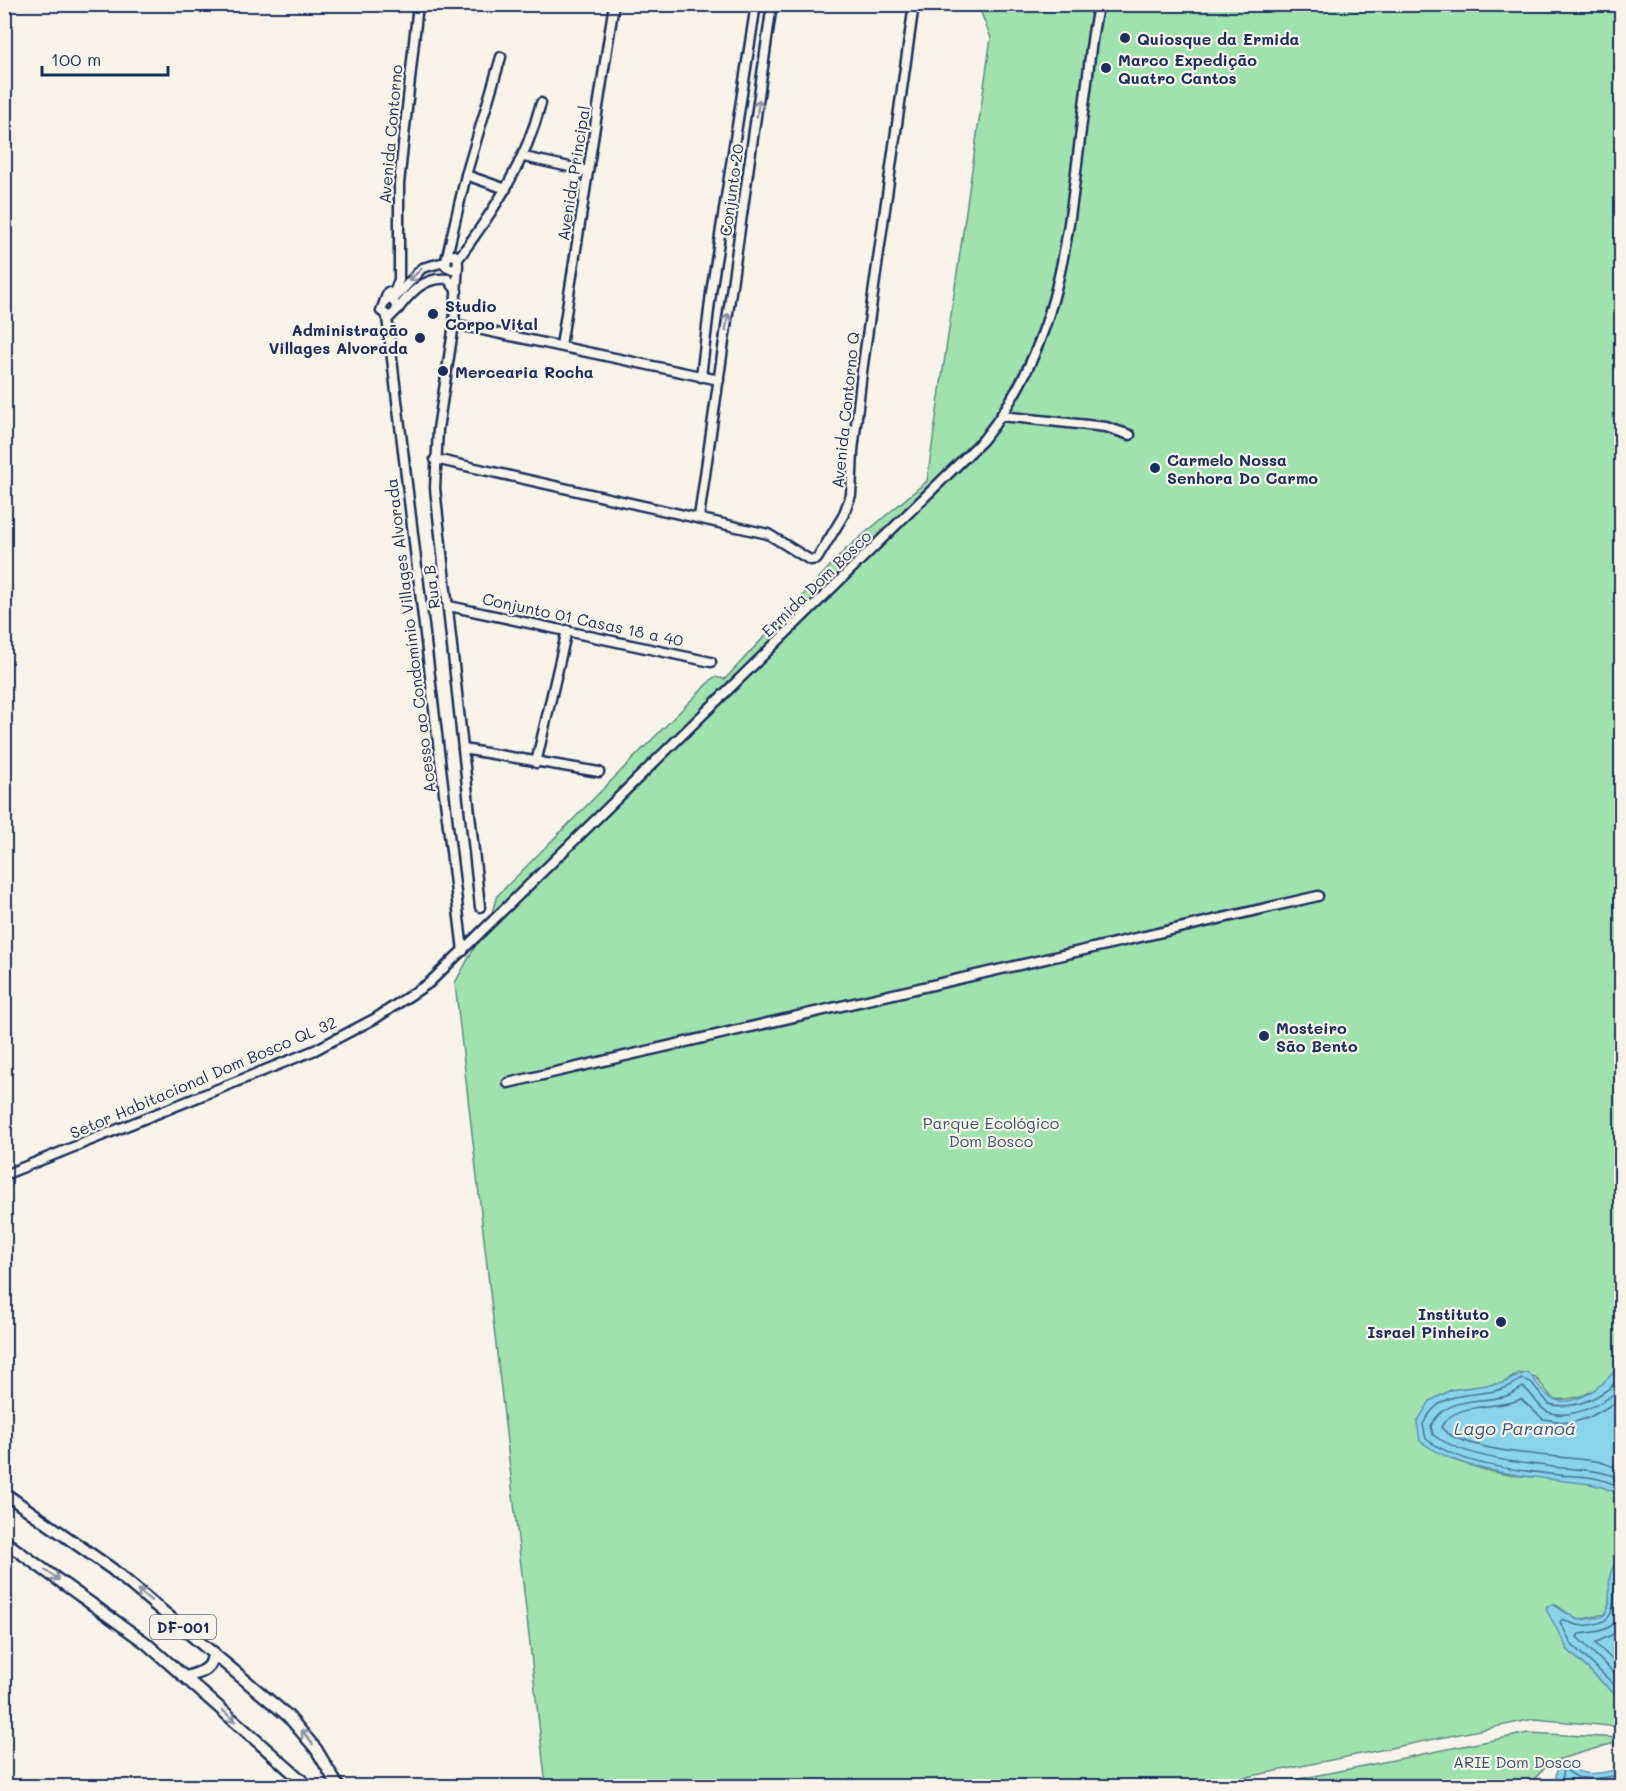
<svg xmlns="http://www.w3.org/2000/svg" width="1626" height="1791" font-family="Mali,sans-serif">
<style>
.green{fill:#9fe2ae;stroke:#5d8886;stroke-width:1.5}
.water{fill:#89d4ea;stroke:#5d92b2;stroke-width:1.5}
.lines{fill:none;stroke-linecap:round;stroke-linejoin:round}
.shore{stroke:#477196;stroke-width:1.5}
.minor-casing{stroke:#1b2f5e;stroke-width:13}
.major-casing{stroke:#1b2f5e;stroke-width:15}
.minor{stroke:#f7f3e8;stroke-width:8}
.major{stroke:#f7f3e8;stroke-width:10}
.oneway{stroke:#8991a3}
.poi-dot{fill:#1b2f5e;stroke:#f7f3e8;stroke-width:2}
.labels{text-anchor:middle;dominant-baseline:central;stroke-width:4.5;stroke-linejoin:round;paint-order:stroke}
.shield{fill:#f7f3e8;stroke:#5d6a87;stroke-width:1.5}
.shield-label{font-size:15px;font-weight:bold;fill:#1b2f5e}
.poi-label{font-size:16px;font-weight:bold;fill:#1b2f5e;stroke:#f7f3e8;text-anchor:start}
.street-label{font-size:16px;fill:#1b2f5e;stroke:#f7f3e8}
.park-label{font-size:16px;fill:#35536e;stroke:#f7f3e8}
.water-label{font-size:18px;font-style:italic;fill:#365881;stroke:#f7f3e8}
</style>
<rect width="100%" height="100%" fill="#f7f3e8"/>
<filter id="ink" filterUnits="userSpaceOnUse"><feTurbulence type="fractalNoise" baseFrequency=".0167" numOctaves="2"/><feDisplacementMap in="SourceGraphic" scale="12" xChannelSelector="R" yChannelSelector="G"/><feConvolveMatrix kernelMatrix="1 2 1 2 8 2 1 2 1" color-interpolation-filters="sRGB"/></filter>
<g filter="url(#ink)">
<g class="green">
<path d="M 978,5 L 1621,5 L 1621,1360 C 1611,1386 1580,1402 1553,1399 L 1536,1378 L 1519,1373 L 1503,1383 L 1451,1390 L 1430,1401 L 1453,1460 C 1470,1465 1486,1471 1503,1474 C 1540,1480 1592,1474 1621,1497 L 1621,1558 C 1602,1573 1615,1596 1606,1614 L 1578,1620 L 1556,1605 L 1547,1606 L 1568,1650 L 1621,1700 L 1621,1727 L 1534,1719 L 1202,1786 L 546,1786 L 455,983 L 490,919 L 497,896 L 714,677 L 725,679 L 845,550 L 927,481 L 991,38 Z"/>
<polygon points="1528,1733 1621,1738 1621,1741 1550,1762 1528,1786 1264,1786"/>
</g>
<g class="water">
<path d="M 1621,1360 L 1621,1497 C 1601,1482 1580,1483 1556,1480 C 1509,1474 1459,1470 1420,1441 L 1417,1422 L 1430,1401 L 1451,1390 L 1503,1383 L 1527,1372 C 1536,1379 1542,1394 1553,1399 C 1576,1409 1613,1380 1621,1360 Z"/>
<path d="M 1621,1558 L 1621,1700 L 1568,1650 L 1546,1609 L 1552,1604 L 1578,1620 L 1602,1617 C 1619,1604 1598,1576 1621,1558 Z"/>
<path d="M 1558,1761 C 1568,1761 1572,1769 1580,1772 C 1593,1776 1609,1771 1621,1769 L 1621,1786 L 1555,1786 Z"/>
</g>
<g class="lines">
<g class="shore">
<path d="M 1622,1375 C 1606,1396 1575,1411 1549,1404 L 1531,1382 L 1522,1379 C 1516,1382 1511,1386 1505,1388 C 1471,1400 1443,1385 1423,1424 L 1426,1439 C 1463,1466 1515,1470 1559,1475 C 1581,1477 1603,1475 1622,1490"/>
<path d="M 1622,1387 C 1605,1403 1570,1422 1546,1411 C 1536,1405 1532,1392 1523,1387 C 1518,1390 1512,1394 1506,1396 C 1478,1404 1446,1395 1431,1426 L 1433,1435 C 1466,1458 1524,1464 1563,1468 C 1584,1470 1603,1470 1622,1480"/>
<path d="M 1622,1399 L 1588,1418 L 1570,1423 L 1543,1419 L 1521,1399 C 1498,1410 1454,1401 1441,1427 C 1460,1453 1563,1456 1595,1461 C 1604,1462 1613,1467 1622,1470"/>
<path d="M 1622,1566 C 1605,1585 1626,1618 1595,1624 C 1581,1627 1575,1626 1563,1619 L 1560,1622 L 1573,1646 L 1622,1692"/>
<path d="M 1622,1611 C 1614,1631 1598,1632 1579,1634 L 1577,1637 L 1622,1681"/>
<polyline points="1622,1630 1595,1643 1622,1669"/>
<polyline points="1561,1786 1564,1769 1577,1777 1592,1779 1622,1775"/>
</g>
<g class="minor-casing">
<g id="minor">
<polyline points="524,157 588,171"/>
<polyline points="466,175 506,189"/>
<polyline points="447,256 466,175 501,57"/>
<path d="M 458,259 L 455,255 L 447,256 L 446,266 L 452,269 L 457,267 L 458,259 C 495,209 525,164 541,103"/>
<polyline points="458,265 454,324 438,429 435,488 480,907"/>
<polyline points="394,299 422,268 445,262"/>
<polyline points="387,300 393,300 398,309 390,317 381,311 388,292"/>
<polyline points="391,300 399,280 399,184 418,4"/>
<path d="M 398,309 C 411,292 425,276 448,279 L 457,291"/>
<polyline points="387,317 463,951"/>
<polyline points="454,324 719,380"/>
<polyline points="561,346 614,4"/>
<polyline points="701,377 711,293 756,4"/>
<polyline points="1001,416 1106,427 1130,435"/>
<polyline points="435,459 768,534 810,560 817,559 843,516 851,495 853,451 862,372 914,4"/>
<polyline points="699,517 772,4"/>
<polyline points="449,606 711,662"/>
<polyline points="463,749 599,772"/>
<polyline points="536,763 567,630"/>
<polyline points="508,1083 1318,896"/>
<path d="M 4,1175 L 315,1050 L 376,1018 L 429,983 L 983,440 C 1067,336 1069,217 1086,90 C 1090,62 1091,33 1099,4"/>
</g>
</g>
<g class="major-casing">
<g id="major">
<polyline points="4,1493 112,1569 288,1716 316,1749 338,1786"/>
<polyline points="4,1541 146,1643 308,1786"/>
<path d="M 186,1677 C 202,1672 213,1670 213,1652"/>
</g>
</g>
<use href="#minor" class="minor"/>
<use href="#major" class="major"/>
</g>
<defs><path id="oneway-shaft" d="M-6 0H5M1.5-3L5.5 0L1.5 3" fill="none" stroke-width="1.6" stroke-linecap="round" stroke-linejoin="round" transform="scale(1.5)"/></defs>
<g class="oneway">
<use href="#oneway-shaft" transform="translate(758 108) rotate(-82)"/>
<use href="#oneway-shaft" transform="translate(415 275) rotate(136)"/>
<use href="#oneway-shaft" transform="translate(727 322) rotate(-82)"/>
<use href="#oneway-shaft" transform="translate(52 1575) rotate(35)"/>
<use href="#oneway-shaft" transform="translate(144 1595) rotate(-141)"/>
<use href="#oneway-shaft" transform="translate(229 1716) rotate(42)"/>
<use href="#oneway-shaft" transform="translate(307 1737) rotate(-128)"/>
</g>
</g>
<g class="poi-dot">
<circle cx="1125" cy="38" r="6"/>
<circle cx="1106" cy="68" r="6"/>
<circle cx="433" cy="314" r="6"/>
<circle cx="420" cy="338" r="6"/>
<circle cx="443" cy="371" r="6"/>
<circle cx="1155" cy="468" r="6"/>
<circle cx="1264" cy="1036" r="6"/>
<circle cx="1501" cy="1322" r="6"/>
</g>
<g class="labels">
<rect class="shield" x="150" y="1615" width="66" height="24" rx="4.5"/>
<g class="shield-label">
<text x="183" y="1627">DF-001</text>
</g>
<g class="poi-label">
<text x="1137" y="38">Quiosque da Ermida</text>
<text x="1118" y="59">Marco Expedição<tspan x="1118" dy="18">Quatro Cantos</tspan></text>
<text x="445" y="305">Studio<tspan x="445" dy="18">Corpo Vital</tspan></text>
<text x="408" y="329" text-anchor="end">Administração<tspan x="408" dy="18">Villages Alvorada</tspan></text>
<text x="455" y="371">Mercearia Rocha</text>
<text x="1167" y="459">Carmelo Nossa<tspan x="1167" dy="18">Senhora Do Carmo</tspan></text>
<text x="1276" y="1027">Mosteiro<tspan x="1276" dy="18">São Bento</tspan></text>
<text x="1489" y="1313" text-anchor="end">Instituto<tspan x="1489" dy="18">Israel Pinheiro</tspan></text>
</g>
<g class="street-label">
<text transform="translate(390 134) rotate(-85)">Avenida Contorno</text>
<text transform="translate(573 173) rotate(-81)">Avenida Principal</text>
<text transform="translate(731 190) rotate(-82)">Conjunto 20</text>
<text transform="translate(845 410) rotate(-84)">Avenida Contorno Q</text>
<text transform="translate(816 583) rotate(-44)">Ermida Dom Bosco</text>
<text transform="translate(431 587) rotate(-97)">Rua B</text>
<text transform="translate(583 619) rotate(12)">Conjunto 01 Casas 18 a 40</text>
<text transform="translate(410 636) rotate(-97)">Acesso ao Condomínio Villages Alvorada</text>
<text transform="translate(203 1077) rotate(-23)">Setor Habitacional Dom Bosco QL 32</text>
</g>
<g class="park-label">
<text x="991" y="1122">Parque Ecológico<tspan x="991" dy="18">Dom Bosco</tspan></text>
<text x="1517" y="1761">ARIE Dom Dosco</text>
</g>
<g class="water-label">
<text x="1515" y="1428">Lago Paranoá</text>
</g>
</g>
<rect width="1626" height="1791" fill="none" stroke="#f7f3e8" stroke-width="24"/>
<rect x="12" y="12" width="1602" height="1767" fill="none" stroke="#1b2f5e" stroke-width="2" filter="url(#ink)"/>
<path d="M42 66v9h126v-9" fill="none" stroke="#1b2f5e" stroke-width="3"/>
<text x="51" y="66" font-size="18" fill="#1b2f5e" stroke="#f7f3e8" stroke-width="4.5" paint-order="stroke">100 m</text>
</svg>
